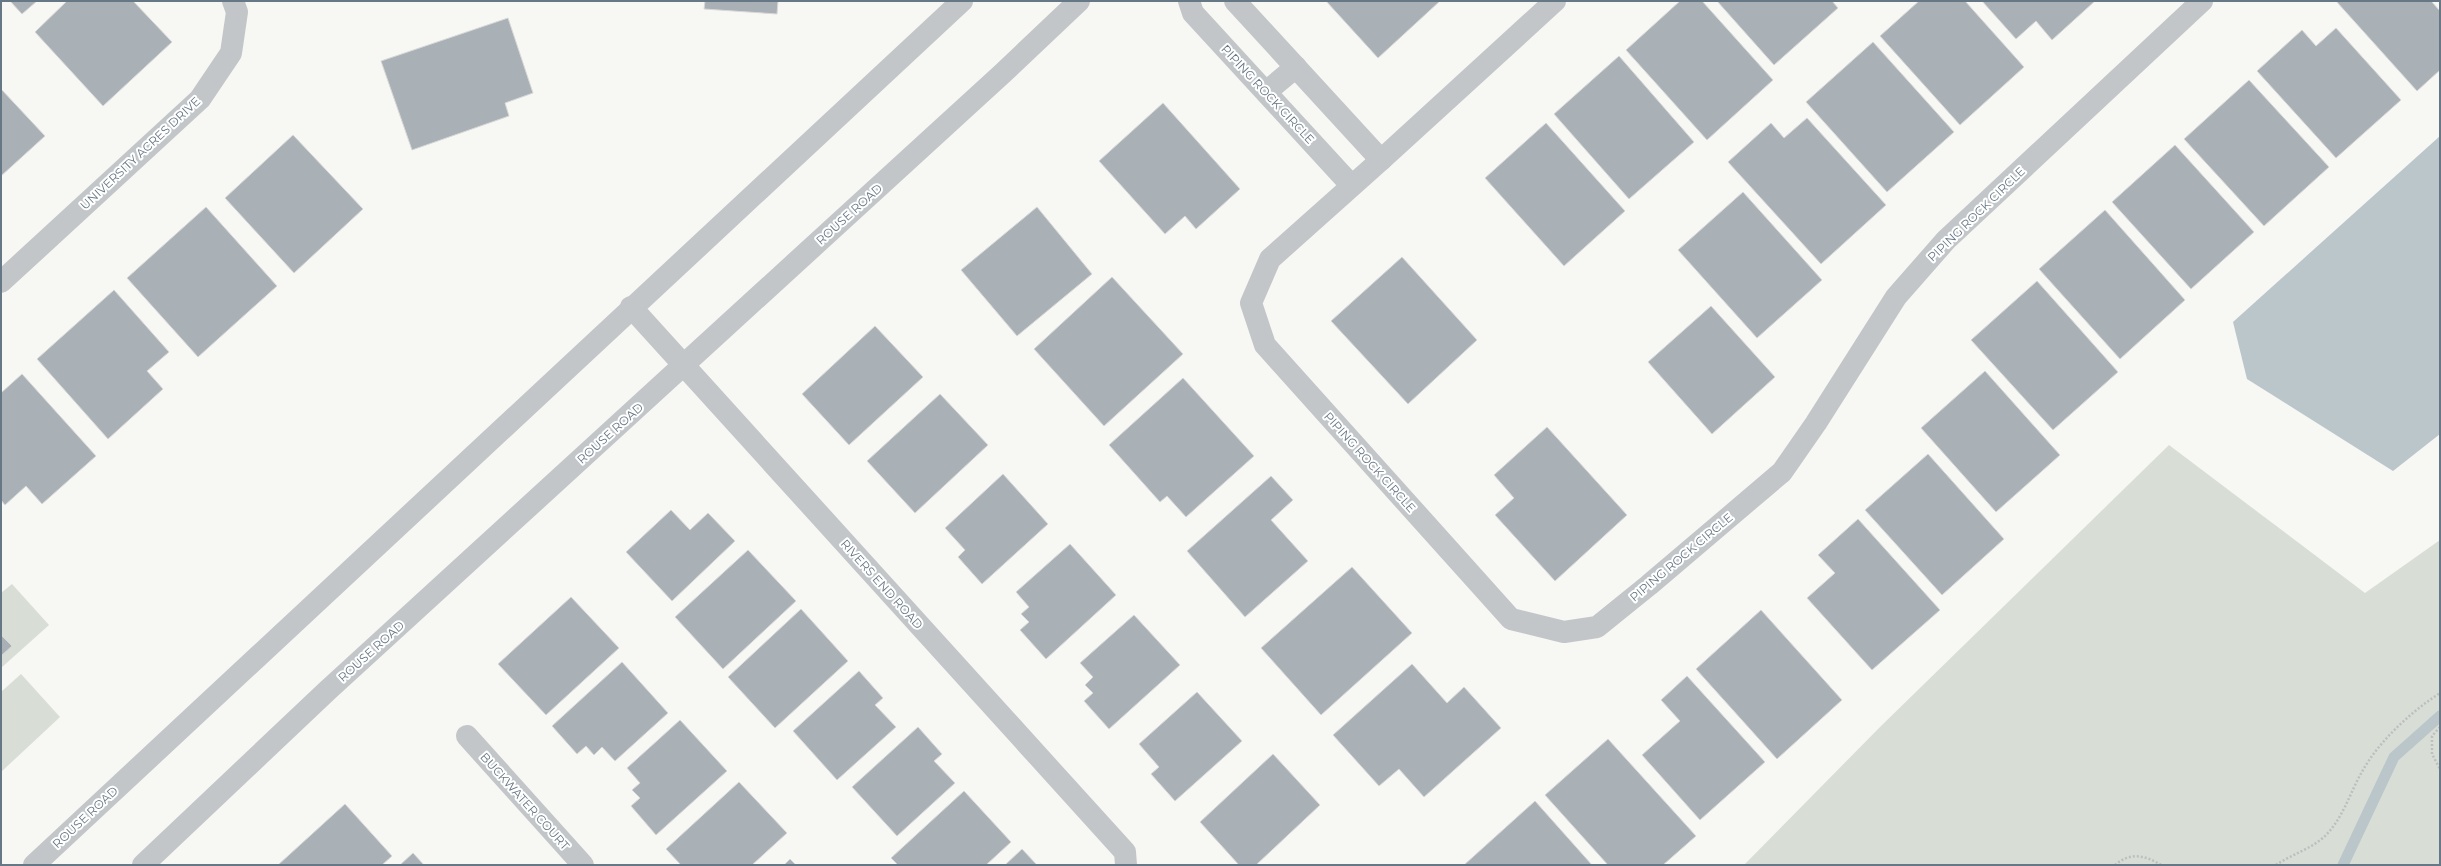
<svg xmlns="http://www.w3.org/2000/svg" width="2441" height="866" font-family="Montserrat,sans-serif">
<style>
.green{fill:#d8ded5}
.water{fill:#bac6ca}
.lines{fill:none;stroke-linecap:round;stroke-linejoin:round}
.stream{stroke:#bac6ca;stroke-width:11}
.building{fill:#a9b1b7;stroke:#d8d8d6}
.path{stroke:#bcbec1;stroke-width:2.5;stroke-dasharray:2 2;stroke-linecap:butt}
.minor{stroke:#c2c6c9;stroke-width:22}
.labels{text-anchor:middle;dominant-baseline:central;stroke-width:4;stroke-linejoin:round;paint-order:stroke}
.street-label{font-size:12px;fill:#667785;stroke:#fff}
</style>
<rect width="100%" height="100%" fill="#f7f7f4"/>
<g class="green">
<polygon points="2169,445 2365,593 2440,540 2440,865 1744,865 1880,727"/>
<polygon points="12,584 49,625 1,668 1,593"/>
<polygon points="21,674 60,717 1,772 1,692"/>
</g>
<polygon class="water" points="2440,136 2440,434 2393,471 2247,379 2233,322"/>
<g class="lines">
<polyline class="stream" points="2343,865 2394,757 2440,716"/>
</g>
<g class="building">
<polygon points="10,1 37,1 22,14"/>
<polygon points="67,1 133,1 172,42 103,106 35,32"/>
<polygon points="705,1 778,1 777,14 704,9"/>
<polygon points="1326,1 1440,1 1378,58"/>
<polygon points="1680,1 1702,1 1773,80 1707,140 1626,50"/>
<polygon points="1717,1 1832,1 1838,8 1774,65"/>
<polygon points="1919,1 1965,1 2024,67 1960,125 1880,36"/>
<polygon points="1982,1 2095,1 2052,40 2036,21 2016,39"/>
<polygon points="2336,1 2431,1 2440,11 2440,70 2417,91"/>
<polygon points="508,18 533,93 505,103 509,116 412,150 381,61"/>
<polygon points="2336,28 2401,100 2336,158 2257,71 2302,30 2316,46"/>
<polygon points="1873,42 1954,132 1887,192 1806,102"/>
<polygon points="1619,56 1694,142 1629,199 1554,114"/>
<polygon points="2249,80 2329,167 2264,226 2184,139"/>
<polygon points="1,89 45,136 1,176"/>
<polygon points="1163,103 1240,189 1196,229 1185,216 1165,234 1099,161"/>
<polygon points="1807,118 1886,205 1821,264 1728,162 1771,123 1784,138"/>
<polygon points="1546,123 1625,211 1564,266 1485,178"/>
<polygon points="293,135 363,209 294,273 225,198"/>
<polygon points="2175,145 2254,232 2191,289 2112,202"/>
<polygon points="1743,192 1822,280 1757,338 1678,250"/>
<polygon points="206,207 277,286 198,357 127,278"/>
<polygon points="1037,207 1092,274 1017,336 961,270"/>
<polygon points="2105,210 2185,300 2120,359 2039,269"/>
<polygon points="1402,257 1477,340 1408,404 1331,321"/>
<polygon points="1112,277 1183,354 1104,426 1034,349"/>
<polygon points="2037,281 2118,372 2053,430 1971,340"/>
<polygon points="114,290 169,352 147,371 163,389 108,439 37,359"/>
<polygon points="1711,306 1775,377 1712,434 1648,362"/>
<polygon points="875,326 923,377 849,445 802,394"/>
<polygon points="1985,371 2060,455 1996,512 1921,428"/>
<polygon points="22,374 96,456 42,504 26,486 5,505 1,500 1,393"/>
<polygon points="1183,378 1254,456 1186,517 1167,496 1160,502 1109,445"/>
<polygon points="940,394 988,445 915,513 867,461"/>
<polygon points="1547,427 1627,515 1555,581 1495,515 1514,498 1494,475"/>
<polygon points="1928,454 2004,539 1942,595 1865,510"/>
<polygon points="1003,474 1048,524 982,584 958,557 965,550 945,528"/>
<polygon points="1271,476 1293,500 1271,520 1308,561 1245,617 1187,551"/>
<polygon points="671,510 690,530 708,513 735,541 672,601 626,552"/>
<polygon points="1858,519 1940,610 1872,670 1807,598 1835,573 1818,555"/>
<polygon points="1070,544 1116,595 1046,659 1020,630 1029,622 1021,614 1029,607 1016,592"/>
<polygon points="748,550 796,601 723,669 675,617"/>
<polygon points="1352,567 1412,633 1321,715 1261,648"/>
<polygon points="571,597 619,648 546,715 498,664"/>
<polygon points="801,609 848,661 775,728 728,677"/>
<polygon points="1761,610 1842,700 1777,759 1696,669"/>
<polygon points="1134,615 1180,665 1109,729 1084,701 1093,693 1085,685 1093,677 1080,663"/>
<polygon points="1,635 12,646 1,656"/>
<polygon points="622,662 668,713 615,761 602,747 594,755 586,746 577,754 552,726"/>
<polygon points="1412,664 1447,703 1464,687 1501,728 1424,797 1399,769 1379,786 1333,735"/>
<polygon points="859,671 883,698 875,705 896,727 837,780 793,731"/>
<polygon points="1687,676 1765,762 1700,820 1642,755 1680,721 1661,700"/>
<polygon points="1197,692 1242,741 1175,801 1151,774 1159,767 1139,744"/>
<polygon points="680,720 727,771 656,835 631,806 640,798 632,790 640,783 627,768"/>
<polygon points="918,727 942,754 934,761 955,783 897,836 852,787"/>
<polygon points="1608,739 1696,836 1663,865 1608,865 1545,795"/>
<polygon points="1273,754 1320,805 1256,865 1239,865 1200,822"/>
<polygon points="739,782 787,833 752,865 681,865 666,849"/>
<polygon points="964,791 1011,842 986,865 898,865 891,858"/>
<polygon points="1535,801 1592,865 1464,865"/>
<polygon points="345,804 392,856 382,865 278,865"/>
<polygon points="1022,849 1037,865 1005,865"/>
<polygon points="413,853 424,865 400,865"/>
<polygon points="790,859 796,865 784,865"/>
</g>
<g class="lines">
<g class="path">
<polyline points="2440,727 2432,736 2432,754 2440,769"/>
<path d="M 2115,865 C 2130,852 2145,855 2161,865"/>
<path d="M 2276,865 C 2292,854 2314,848 2327,834 C 2344,816 2351,790 2363,770 C 2380,740 2412,711 2440,693"/>
</g>
<g class="minor">
<polyline points="1189,1 1193,13 1351,185"/>
<polyline points="1235,1 1381,160"/>
<polyline points="1555,1 1381,160 1270,259 1251,303 1265,345 1511,619 1564,632 1597,627 1649,585 1782,472 1816,423 1896,297 1946,240 2202,1"/>
<polyline points="1266,92 1296,67"/>
<polyline points="1,282 200,99 231,53 237,12 233,1"/>
<polyline points="631,307 1125,852 1126,865"/>
<polyline points="467,736 583,865"/>
<polyline points="34,865 962,1"/>
<polyline points="143,865 328,690 1003,73 1079,1"/>
</g>
</g>
<g class="labels">
<g class="street-label">
<text transform="translate(1268 94) rotate(47)">PIPING ROCK CIRCLE</text>
<text transform="translate(140 153) rotate(-43)">UNIVERSITY ACRES DRIVE</text>
<text transform="translate(849 214) rotate(-42)">ROUSE ROAD</text>
<text transform="translate(1976 214) rotate(-44)">PIPING ROCK CIRCLE</text>
<text transform="translate(610 433) rotate(-42)">ROUSE ROAD</text>
<text transform="translate(1370 462) rotate(48)">PIPING ROCK CIRCLE</text>
<text transform="translate(1681 557) rotate(-40)">PIPING ROCK CIRCLE</text>
<text transform="translate(882 584) rotate(48)">RIVERS END ROAD</text>
<text transform="translate(371 651) rotate(-42)">ROUSE ROAD</text>
<text transform="translate(525 801) rotate(48)">BUCKWATER COURT</text>
<text transform="translate(85 817) rotate(-43)">ROUSE ROAD</text>
</g>
</g>
<rect width="2441" height="866" fill="none" stroke="#667785" stroke-width="4"/>
</svg>
